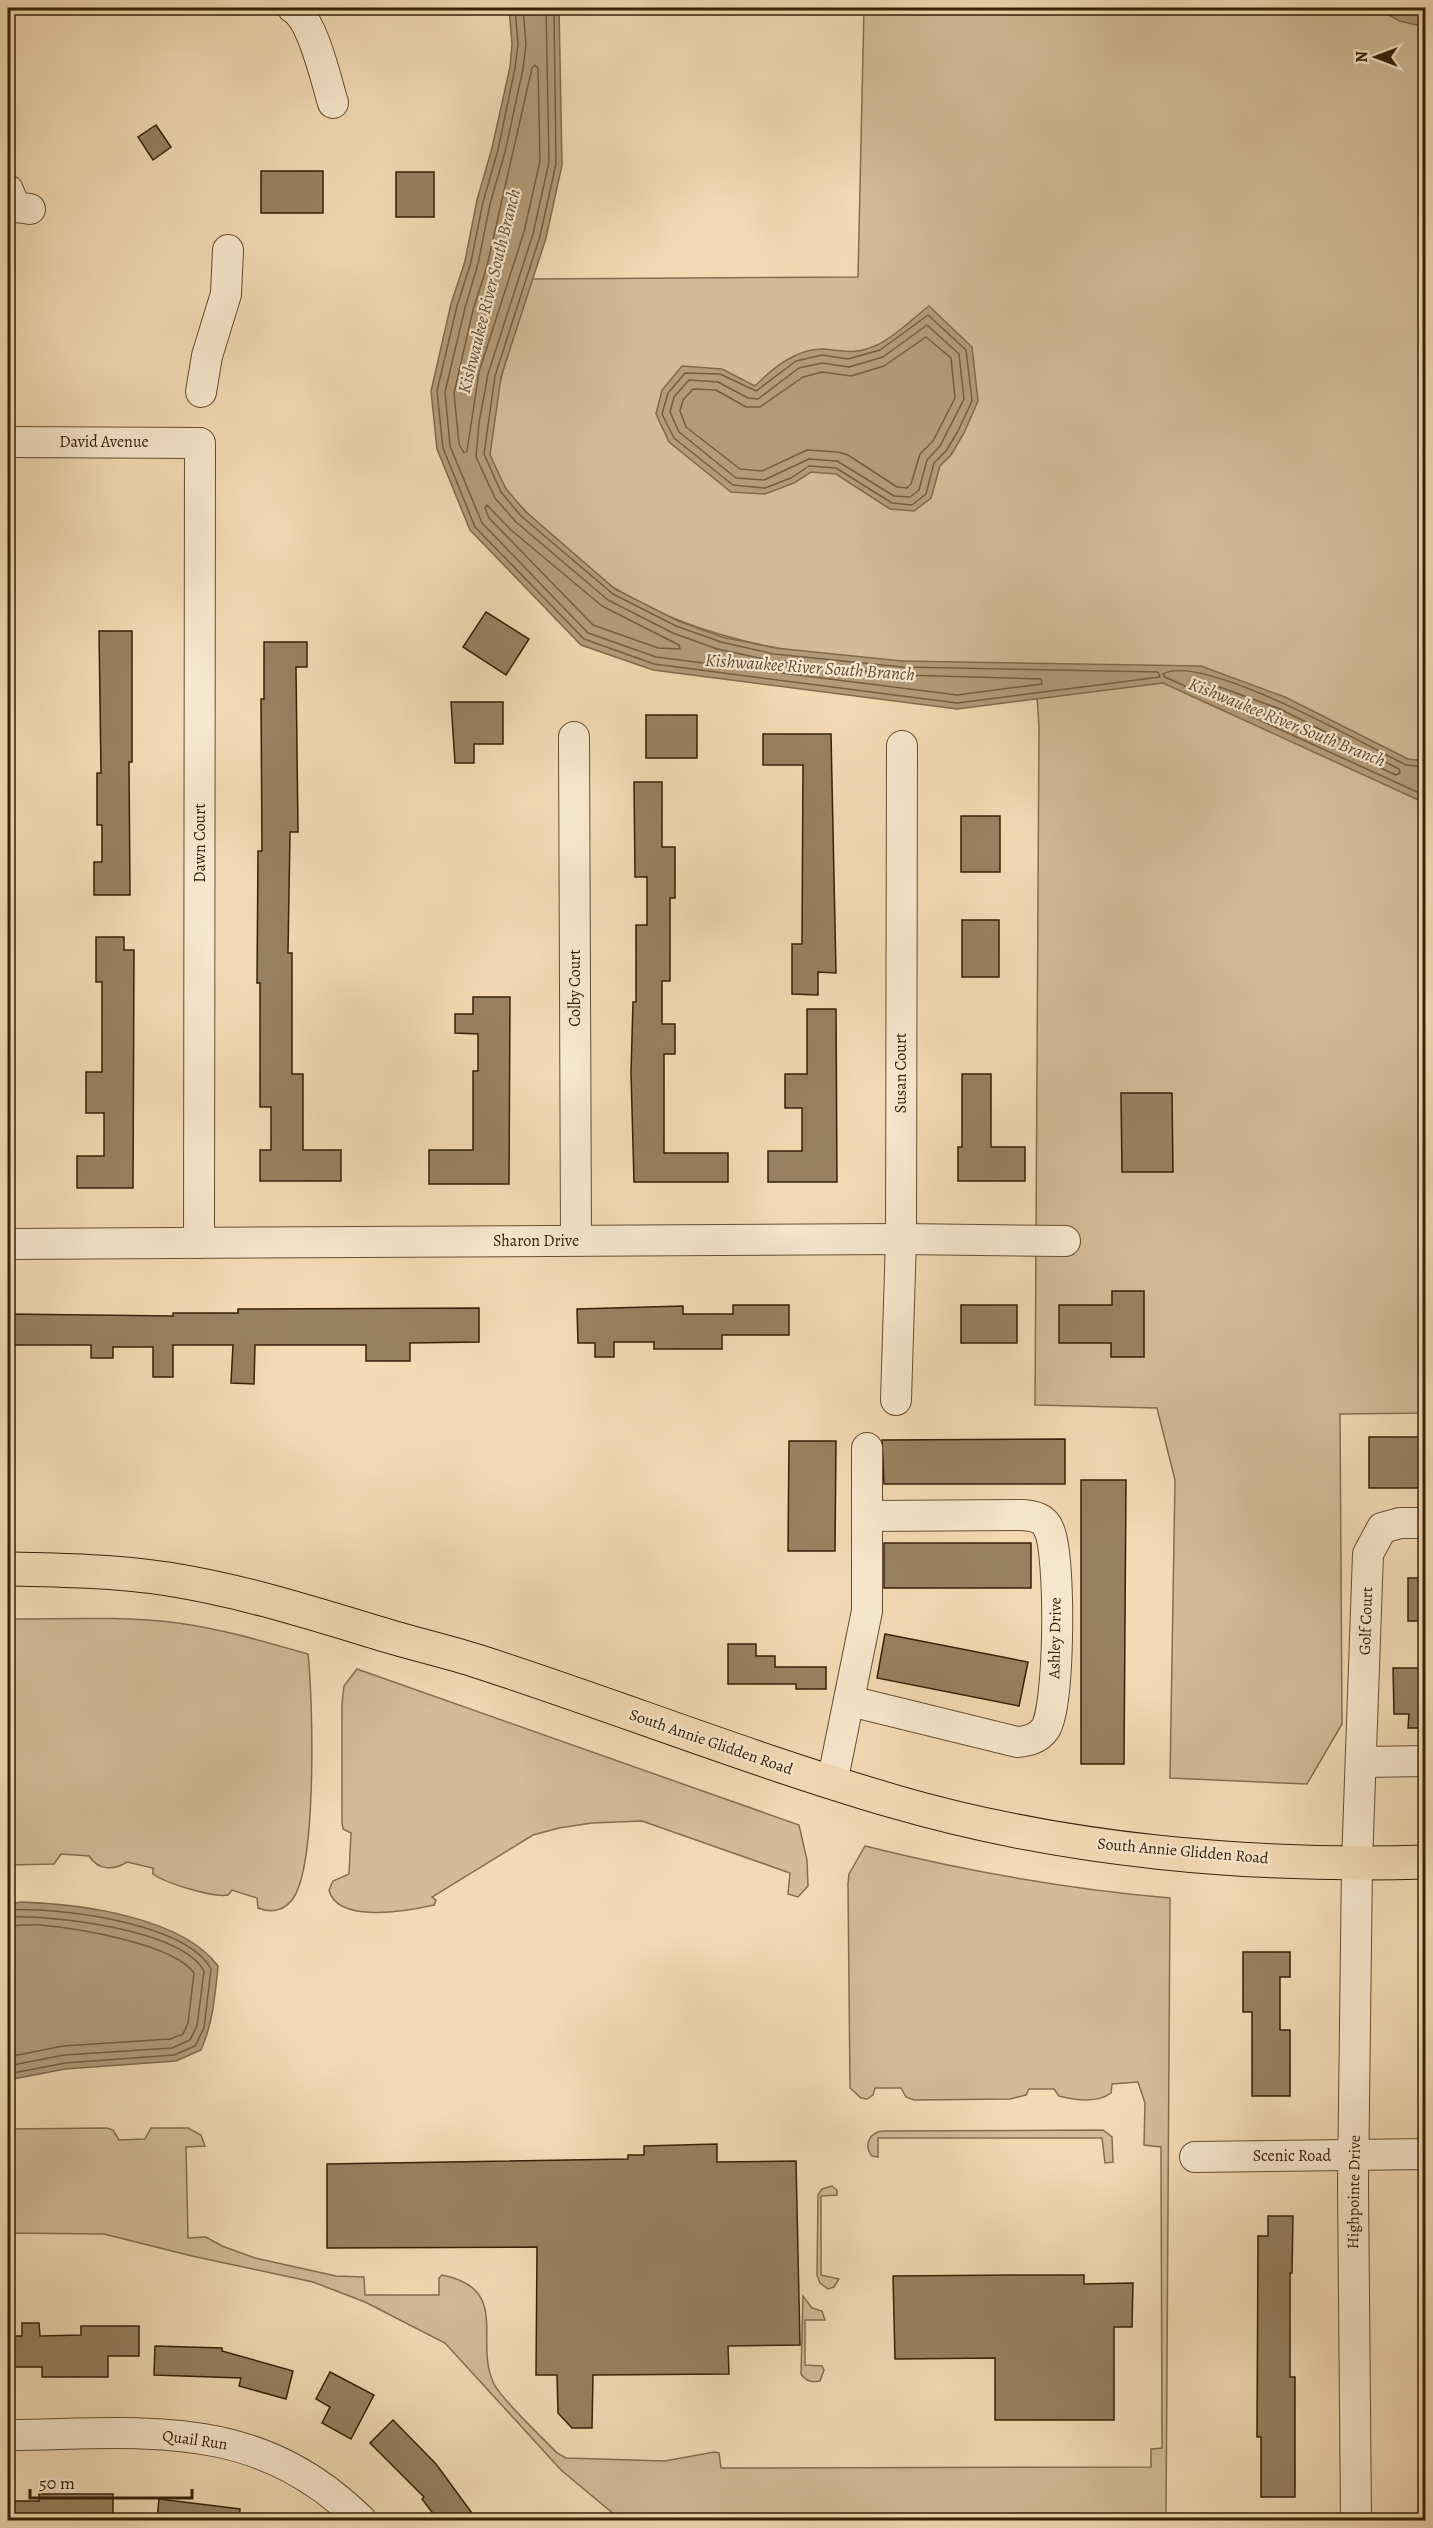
<svg xmlns="http://www.w3.org/2000/svg" width="1433" height="2528" font-family="Alegreya,serif">
<style>
.green{fill:#d3bb97;stroke:#846e50;stroke-width:1.5}
.water{fill:#b39b7a;stroke:#816a4c;stroke-width:1.5}
.lines{fill:none;stroke-linecap:round;stroke-linejoin:round}
.shore{stroke:#745e41;stroke-width:1.5}
.building{fill:#988161;stroke:#362108;stroke-width:1.5}
.minor-casing{stroke:#654f33;stroke-width:32}
.major-casing{stroke:#362108;stroke-width:35}
.minor{stroke:#f7e7ce;stroke-width:30}
.major{stroke:#f3dab4;stroke-width:33}
.labels{text-anchor:middle;dominant-baseline:central;stroke-width:4.5;stroke-linejoin:round;paint-order:stroke}
.street-label{font-size:16px;fill:#362108;stroke:#f7e7ce}
.water-label{font-size:18px;font-style:italic;fill:#624c30;stroke:#f7e7ce}
</style>
<rect width="100%" height="100%" fill="#f3dab4"/>
<filter id="stains"><feTurbulence type="fractalNoise" baseFrequency=".00333" numOctaves="4"/><feColorMatrix values="0 0 0 0 .2 0 0 0 0 .09 0 0 0 0 .02 0 0 0 .5 -.17"/></filter>
<radialGradient id="worn" r=".72"><stop offset=".6" stop-color="#630" stop-opacity="0"/><stop offset="1" stop-color="#630" stop-opacity=".3"/></radialGradient>
<g class="green">
<path d="M 864,8 L 1425,8 L 1425,1413 L 1340,1414 L 1342,1724 L 1307,1784 L 1170,1778 L 1175,1480 L 1157,1408 L 1035,1405 L 1039,727 L 1035,665 C 895,661 740,666 616,589 C 594,575 576,556 557,539 C 531,517 498,491 490,455 C 489,449 491,439 492,433 C 496,380 516,329 531,279 L 858,277 Z"/>
<path d="M 8,1619 C 64,1619 122,1616 178,1623 C 222,1629 266,1642 308,1654 C 313,1700 317,1860 294,1897 C 286,1910 272,1914 258,1908 L 257,1898 L 232,1890 L 228,1895 C 214,1898 165,1883 153,1874 L 153,1868 L 127,1862 C 113,1871 98,1870 89,1856 L 61,1854 L 54,1864 L 8,1865 Z"/>
<path d="M 357,1669 L 799,1825 L 807,1860 L 808,1886 L 798,1897 L 788,1894 L 790,1873 L 642,1821 L 592,1823 L 559,1828 L 533,1835 L 432,1897 L 436,1900 L 434,1905 C 408,1911 337,1924 329,1890 L 333,1881 L 349,1874 L 351,1833 L 343,1829 L 342,1822 L 342,1704 L 344,1686 Z"/>
<path d="M 865,1846 C 965,1871 1067,1889 1170,1898 L 1166,2520 L 621,2520 L 561,2470 L 445,2343 L 365,2302 L 313,2282 L 192,2256 L 104,2234 L 8,2233 L 8,2129 L 107,2128 L 113,2130 L 119,2140 L 145,2139 L 151,2128 L 188,2128 L 201,2135 L 205,2146 L 186,2147 L 188,2238 L 206,2237 L 222,2246 L 255,2258 L 336,2276 L 364,2277 L 365,2295 L 439,2295 L 439,2278 L 442,2275 C 512,2289 473,2341 494,2384 C 502,2400 543,2438 557,2453 L 566,2458 L 665,2461 L 714,2452 L 719,2453 L 721,2468 L 1151,2467 L 1151,2449 L 1162,2448 L 1161,2147 L 1144,2145 L 1145,2103 L 1138,2082 L 1112,2084 L 1111,2093 C 1098,2103 1075,2100 1059,2096 L 1054,2089 L 1029,2089 L 1026,2095 L 1010,2099 L 914,2100 L 906,2097 L 901,2088 L 875,2088 L 873,2095 L 867,2099 L 861,2098 L 850,2088 L 848,1884 L 849,1874 Z"/>
<path d="M 1103,2130 L 1112,2137 L 1113,2162 L 1105,2163 L 1102,2138 L 878,2138 L 878,2157 L 872,2156 C 863,2145 870,2132 883,2131 Z"/>
<polygon points="832,2186 837,2190 837,2195 821,2196 821,2275 839,2279 834,2287 828,2289 820,2283 817,2275 818,2195 822,2189"/>
<path d="M 803,2296 L 812,2308 L 822,2311 L 825,2320 L 805,2320 L 805,2365 L 822,2366 L 824,2370 L 820,2381 C 812,2383 805,2380 801,2374 Z"/>
</g>
<g class="water">
<polygon points="509,8 559,8 562,165 546,238 501,377 490,455 506,489 526,512 615,589 678,621 722,637 775,648 902,661 1201,666 1285,697 1408,759 1425,761 1425,803 1163,683 957,709 653,670 581,645 470,530 437,449 431,391 451,304 465,261 477,200 492,148 510,67 512,44"/>
<polygon points="1375,8 1425,8 1425,27 1400,21"/>
<path d="M 929,306 L 972,347 L 978,401 L 964,433 L 951,455 L 940,466 L 931,498 L 914,511 L 890,509 L 836,474 L 811,472 L 794,483 L 765,494 L 731,492 L 669,442 L 656,414 L 662,390 L 682,366 L 722,369 L 755,386 C 773,368 796,349 822,349 C 845,350 853,356 877,345 C 895,337 913,318 929,306 Z"/>
<path d="M 22,1902 C 80,1904 182,1917 218,1966 C 215,1996 213,2023 201,2050 L 176,2061 L 65,2069 L 8,2080 L 8,1904 Z"/>
</g>
<g class="lines">
<g class="shore">
<polyline points="515,8 518,44 515,68 498,150 483,202 471,262 457,306 437,391 443,448 475,527 584,639 654,664 957,703 1160,677 1158,672 902,667 774,654 721,642 676,626 613,594 521,516 501,492 484,454 495,376 540,236 556,164 554,8"/>
<polyline points="523,8 526,44 523,69 505,152 490,204 478,264 465,308 445,392 450,446 482,523 588,633 656,657 957,695 1042,684 1041,679 901,675 773,661 717,649 673,633 608,600 516,522 495,498 476,457 479,423 488,374 533,234 549,162 546,8"/>
<polygon points="535,65 538,68 540,161 524,232 479,372 467,451 464,453 459,444 454,393 473,310 487,266 532,68"/>
<polygon points="928,315 966,350 972,401 958,431 946,451 934,463 926,494 912,505 892,503 836,468 809,466 791,478 765,488 733,485 674,438 662,414 668,393 685,373 720,374 756,391 796,361 822,355 848,359 880,350"/>
<polygon points="927,325 959,354 964,399 940,446 927,460 919,490 910,497 894,496 837,461 809,459 764,480 736,478 679,432 670,412 674,397 689,380 718,382 748,398 758,399 799,368 822,363 849,367 883,357"/>
<polygon points="926,337 951,358 955,398 933,441 920,454 911,484 907,488 897,487 848,455 838,452 807,450 762,471 740,469 686,427 680,411 683,400 693,389 716,390 746,407 760,407 803,377 822,372 851,376 884,366"/>
<polygon points="487,505 511,530 602,606 679,645 680,649 658,648 593,625 489,518 485,508"/>
<polygon points="1214,685 1280,709 1399,769 1400,773 1396,775 1212,690 1210,686"/>
<path d="M 1426,767 L 1406,765 C 1364,744 1202,652 1163,674 L 1165,677 L 1426,796"/>
<path d="M 8,1910 C 56,1907 185,1922 211,1969 L 204,2028 L 195,2046 L 174,2055 L 65,2063 L 8,2074"/>
<path d="M 8,1917 C 51,1915 181,1929 204,1971 L 197,2026 L 190,2040 L 172,2048 L 64,2055 L 8,2066"/>
<path d="M 8,1926 C 19,1926 29,1924 40,1925 C 76,1928 174,1944 194,1973 L 188,2023 L 183,2034 L 170,2039 L 63,2046 L 8,2057"/>
</g>
</g>
<g class="building">
<polygon points="156,125 171,147 153,160 138,137"/>
<rect x="261" y="171" width="62" height="42"/>
<rect x="396" y="172" width="38" height="45"/>
<polygon points="486,612 529,639 506,675 463,647"/>
<polygon points="99,631 132,631 132,762 129,762 130,895 94,895 94,862 102,862 102,825 97,825 97,773 101,773"/>
<polygon points="264,642 307,642 307,667 296,667 298,832 290,832 288,953 292,953 292,1074 303,1074 303,1150 341,1150 341,1181 260,1181 260,1150 271,1150 271,1107 260,1107 260,983 257,983 258,851 262,851 261,699 264,699"/>
<polygon points="451,702 503,702 503,744 474,744 474,763 455,763"/>
<rect x="646" y="715" width="51" height="43"/>
<polygon points="763,734 831,734 836,973 818,972 818,995 792,994 792,944 802,944 803,765 763,765"/>
<polygon points="634,782 662,782 662,847 675,847 675,898 670,898 670,981 662,981 662,1024 675,1024 675,1054 664,1054 664,1153 728,1153 728,1182 634,1182 631,1073 633,1002 636,1002 636,925 647,925 647,877 635,877"/>
<rect x="961" y="816" width="39" height="56"/>
<rect x="962" y="920" width="37" height="57"/>
<polygon points="96,937 124,937 124,950 134,950 133,1188 77,1188 77,1156 104,1156 104,1113 86,1113 86,1072 102,1072 102,982 96,982"/>
<polygon points="473,997 510,997 509,1184 429,1184 429,1150 473,1150 473,1071 478,1071 478,1034 455,1033 455,1014 473,1014"/>
<polygon points="807,1009 836,1009 837,1182 768,1182 768,1151 802,1151 802,1108 785,1108 785,1074 807,1074"/>
<polygon points="962,1074 991,1074 991,1147 1025,1147 1025,1181 958,1181 958,1147 962,1147"/>
<polygon points="1121,1093 1172,1093 1173,1172 1122,1172"/>
<polygon points="1112,1291 1144,1291 1144,1357 1111,1357 1111,1343 1059,1343 1059,1305 1112,1305"/>
<polygon points="733,1305 789,1305 789,1335 722,1335 722,1349 654,1349 654,1342 614,1342 614,1357 595,1357 595,1343 578,1343 577,1309 683,1306 683,1314 733,1314"/>
<rect x="961" y="1305" width="56" height="38"/>
<polygon points="479,1308 479,1342 410,1343 410,1361 366,1361 366,1345 255,1345 254,1384 231,1383 233,1345 173,1345 173,1377 153,1377 153,1347 113,1347 113,1358 91,1358 91,1345 8,1345 8,1314 173,1316 173,1313 238,1313 238,1309"/>
<polygon points="1369,1437 1425,1437 1425,1470 1423,1470 1422,1488 1369,1488"/>
<polygon points="1065,1439 1065,1484 884,1484 882,1440"/>
<polygon points="789,1441 836,1441 835,1551 788,1551"/>
<polygon points="1081,1480 1126,1480 1124,1764 1081,1764"/>
<rect x="884" y="1543" width="147" height="45"/>
<rect x="1408" y="1578" width="17" height="43"/>
<polygon points="885,1634 1028,1662 1019,1706 877,1678"/>
<polygon points="728,1644 756,1644 756,1656 775,1656 775,1667 826,1667 826,1689 796,1689 796,1684 728,1684"/>
<polygon points="1393,1668 1425,1668 1425,1728 1408,1728 1409,1714 1394,1714"/>
<polygon points="1243,1952 1290,1952 1290,1977 1280,1977 1280,2030 1290,2030 1290,2096 1252,2096 1252,2012 1243,2012"/>
<polygon points="717,2144 717,2162 796,2161 800,2345 728,2346 729,2374 593,2375 592,2428 572,2428 558,2413 557,2375 536,2375 537,2247 327,2248 327,2164 628,2159 628,2155 644,2155 644,2146"/>
<polygon points="1268,2216 1293,2216 1292,2273 1290,2273 1290,2377 1295,2377 1295,2497 1261,2497 1261,2437 1257,2437 1258,2236 1268,2236"/>
<polygon points="1013,2275 1084,2275 1084,2284 1133,2283 1132,2327 1114,2327 1114,2420 995,2420 995,2358 895,2359 893,2276"/>
<polygon points="22,2323 39,2323 40,2336 81,2335 81,2326 139,2326 139,2356 108,2356 108,2377 42,2377 42,2367 8,2367 8,2336 22,2336"/>
<polygon points="155,2346 222,2348 222,2351 293,2371 286,2399 239,2386 241,2378 154,2375"/>
<polygon points="330,2372 374,2395 351,2439 322,2423 330,2407 316,2399"/>
<polygon points="393,2420 436,2464 477,2520 438,2520 422,2499 424,2497 370,2443"/>
<polygon points="39,2494 113,2494 113,2520 8,2520 8,2501 39,2501"/>
<polygon points="159,2499 240,2509 239,2520 157,2520"/>
</g>
<g class="lines">
<g class="minor-casing">
<g id="minor">
<path d="M 293,8 C 313,20 326,80 333,103"/>
<polyline points="8,190 15,207 30,209"/>
<polyline points="201,392 207,356 226,294 228,250"/>
<polyline points="8,442 200,443 199,1243"/>
<polyline points="574,737 576,1240"/>
<polyline points="8,1244 901,1239 1065,1241"/>
<polyline points="896,1400 901,1239 902,746"/>
<path d="M 850,1701 L 1017,1742 C 1028,1741 1038,1739 1045,1729 C 1060,1709 1061,1554 1049,1530 C 1045,1518 1034,1516 1023,1515 L 867,1516"/>
<polyline points="1363,1762 1426,1761"/>
<polyline points="832,1783 867,1611 867,1448"/>
<polyline points="1195,2157 1426,2154"/>
<path d="M 8,2435 C 144,2434 254,2415 361,2520"/>
<polyline points="1356,2520 1353,2185 1357,1864 1368,1554 1382,1528 1400,1523 1426,1523"/>
</g>
</g>
<g class="major-casing">
<path id="major" d="M 8,1569 C 61,1570 115,1571 168,1579 C 244,1591 315,1614 388,1636 C 418,1645 449,1652 480,1662 C 619,1707 755,1761 896,1802 C 1065,1851 1250,1867 1426,1862"/>
</g>
<use href="#minor" class="minor"/>
<use href="#major" class="major"/>
</g>
<g class="labels">
<g class="street-label">
<text x="104" y="442">David Avenue</text>
<text transform="translate(200 843) rotate(-90)">Dawn Court</text>
<text transform="translate(575 988) rotate(-90)">Colby Court</text>
<text transform="translate(901 1073) rotate(-90)">Susan Court</text>
<text x="536" y="1241">Sharon Drive</text>
<text transform="translate(1366 1621) rotate(-88)">Golf Court</text>
<text transform="translate(1055 1638) rotate(-89)">Ashley Drive</text>
<text transform="translate(711 1742) rotate(19)">South Annie Glidden Road</text>
<text transform="translate(1183 1851) rotate(5)">South Annie Glidden Road</text>
<text x="1292" y="2156">Scenic Road</text>
<text transform="translate(1354 2192) rotate(-89)">Highpointe Drive</text>
<text transform="translate(195 2440) rotate(8)">Quail Run</text>
</g>
<g class="water-label">
<text transform="translate(489 291) rotate(-76)">Kishwaukee River South Branch</text>
<text transform="translate(810 667) rotate(4)">Kishwaukee River South Branch</text>
<text transform="translate(1287 722) rotate(22)">Kishwaukee River South Branch</text>
</g>
</g>
<rect width="1433" height="2528" fill="none" stroke="#f3dab4" stroke-width="30"/>
<rect x="9" y="9" width="1415" height="2510" fill="none" stroke="#362108" stroke-width="3"/>
<rect x="15" y="15" width="1403" height="2498" fill="none" stroke="#362108" stroke-width="1.5"/>
<g transform="translate(1376 57) rotate(270)" stroke="#f7e7ce" stroke-width="4.5" paint-order="stroke">
<path d="M0-4.5L10 22L0 15L-10 22Z" fill="#362108"/>
<text y="-9" font-size="16" font-weight="bold" text-anchor="middle" fill="#362108">N</text>
</g>
<path d="M30 2489v9h162v-9" fill="none" stroke="#362108" stroke-width="3"/>
<text x="39" y="2489" font-size="18" fill="#362108" stroke="#f7e7ce" stroke-width="4.5" paint-order="stroke">50 m</text>
<rect width="100%" height="100%" filter="url(#stains)"/>
<rect width="100%" height="100%" fill="url(#worn)"/>
</svg>
